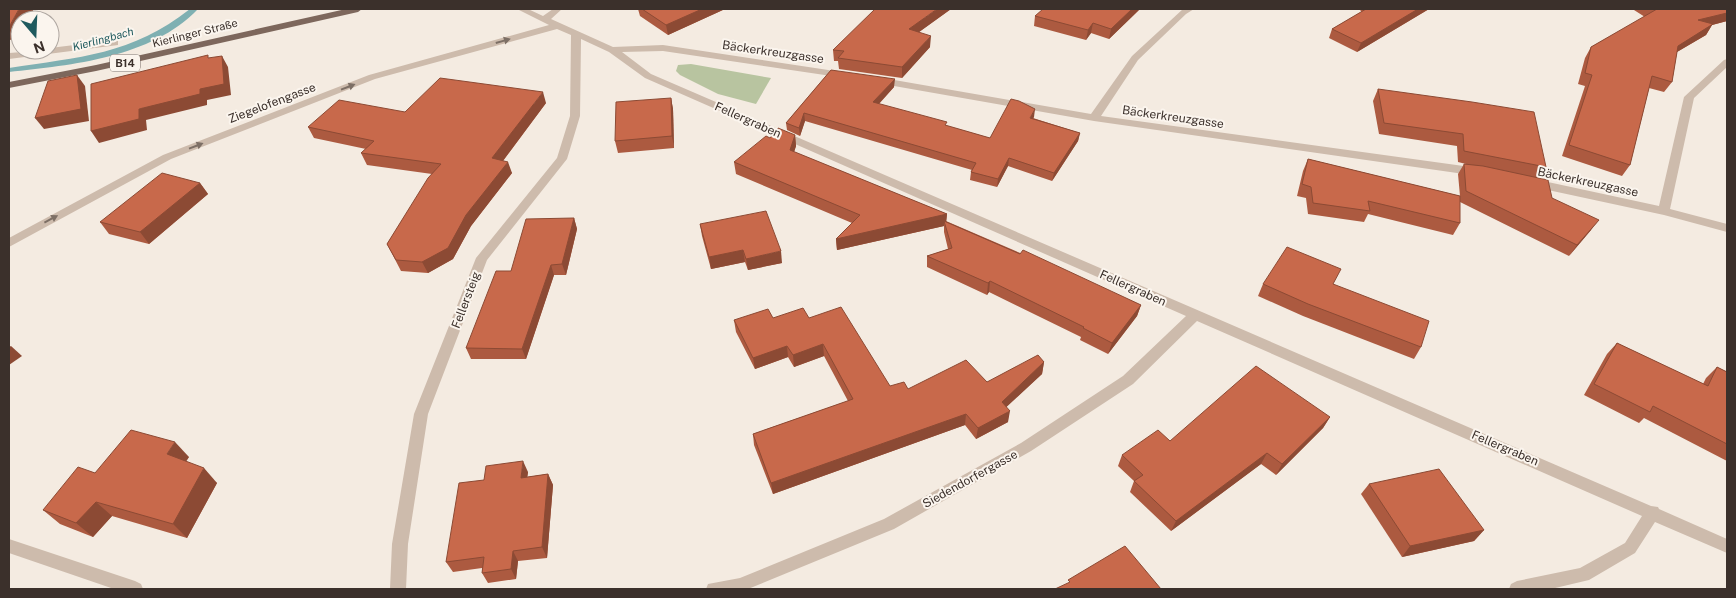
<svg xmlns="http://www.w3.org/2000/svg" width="1736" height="598" font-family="'Public Sans',sans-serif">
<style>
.green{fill:#b8c4a0}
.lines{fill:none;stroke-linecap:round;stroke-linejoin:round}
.stream{fill:#7fb0b2;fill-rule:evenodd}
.lane{fill:#cdbbac;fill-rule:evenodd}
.street{fill:#cdbbac;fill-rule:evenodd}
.primary{fill:#7d675c;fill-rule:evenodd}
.wall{fill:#ac5a40}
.shaded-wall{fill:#8c4a34}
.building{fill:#c8694b;stroke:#8c4a34}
.oneway{fill:#7d6f65}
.labels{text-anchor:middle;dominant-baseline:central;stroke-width:4;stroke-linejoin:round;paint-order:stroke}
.far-street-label{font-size:11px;fill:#3b302b;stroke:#fbf5ee}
.far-water-label{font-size:11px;font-style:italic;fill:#1f5a5e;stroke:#fbf5ee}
.shield{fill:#fbf5ee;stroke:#756b66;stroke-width:1}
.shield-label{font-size:11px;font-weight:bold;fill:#3b302b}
.street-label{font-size:12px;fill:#3b302b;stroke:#fbf5ee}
</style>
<rect width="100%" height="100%" fill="#f4ebe1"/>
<polygon class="green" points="691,64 771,78 756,104 718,94 680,75 676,71 678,65"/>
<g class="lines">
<path class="stream" d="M 190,9 L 198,9 C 151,58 72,65 9,72 L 9,68 C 79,57 132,55 190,9 Z"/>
<polygon class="lane" points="115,40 118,41 118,45 9,59 9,53 50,50 50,48"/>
<g class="street">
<polygon points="517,9 528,9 543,16 553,9 562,9 551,19 613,47 663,45 848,73 850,75 845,78 663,51 622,52 651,74 1651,506 1658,507 1659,509 1727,539 1727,553 1655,522 1635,553 1589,580 1551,589 1509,589 1511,584 1517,581 1580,568 1625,543 1642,516 1197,321 1133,384 1031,451 894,529 748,589 706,589 708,584 740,578 884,519 1021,443 1123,376 1186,316 645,78 609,52 581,39 580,116 567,159 487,260 428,414 408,544 406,589 390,589 392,544 414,414 476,258 557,158 570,116 571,35 557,29 375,79 171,159 9,247 9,238 163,155 369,75 549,25"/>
<polygon points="1183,9 1194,9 1186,14 1138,60 1101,116 1478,168 1483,172 1478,176 1094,121 877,83 872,80 877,77 1091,114 1132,56"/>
<polygon points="1727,59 1727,67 1694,98 1670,209 1727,224 1727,232 1664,215 1534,187 1528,183 1534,179 1659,206 1684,97 1724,60"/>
<polygon points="9,539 135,581 141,584 143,589 114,589 9,553"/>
</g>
<polygon class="primary" points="346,9 362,9 358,12 96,71 9,88 9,82 96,65"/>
</g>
<g class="wall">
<polygon points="638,9 725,9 668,35 640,16"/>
<polygon points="951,9 919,32 930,47 902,78 839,69 838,61 834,61 833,50"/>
<polygon points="1140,9 1109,39 1091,33 1086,40 1034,26 1035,16"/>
<polygon points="1359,9 1429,9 1357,52 1329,38 1332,29 1362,12"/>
<polygon points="1635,9 1727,9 1727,21 1712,25 1706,35 1677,52 1672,82 1664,92 1649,88 1630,165 1622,176 1562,156 1585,86 1578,84 1585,58 1591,47 1645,17 1634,10"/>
<polygon points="831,70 894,87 879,104 947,126 990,138 1034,117 1033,118 1080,133 1078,141 1052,181 1008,166 997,187 970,180 971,172 972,170 805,121 800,136 787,130 786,123"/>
<polygon points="1378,89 1546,167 1538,178 1552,198 1591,230 1569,256 1460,202 1460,223 1453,235 1368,214 1364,222 1308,214 1306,198 1297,196 1303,171 1308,159 1460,196 1458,174 1464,164 1466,164 1458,162 1457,146 1379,134 1373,101"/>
<polygon points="671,98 673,109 674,148 618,153 615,141"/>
<polygon points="546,103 503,161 512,173 471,226 453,259 428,273 401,271 387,244 432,174 367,165 361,153 366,149 314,138 308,127 405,112"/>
<polygon points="795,135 796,146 794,152 947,214 946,221 1141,305 1137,316 1108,354 1080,340 1081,337 989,292 987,295 927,267 927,256 948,249 944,232 944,226 837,250 836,239 852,223 736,174 734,162 770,138"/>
<polygon points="200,183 208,194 149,244 109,234 100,222"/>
<polygon points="574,218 577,229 566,275 554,275 526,359 471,359 466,348 511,271"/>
<polygon points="700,224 782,263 748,270 745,262 711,269 702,236"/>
<polygon points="1263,284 1333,284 1421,347 1414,359 1303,316 1258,296"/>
<polygon points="773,318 809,318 890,386 908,389 987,382 1044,362 1042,374 1006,407 1008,422 976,439 965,425 773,494 754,445 753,434 848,401 824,356 794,367 788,357 755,369 736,332 734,320"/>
<polygon points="1617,343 1703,384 1706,378 1717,367 1727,372 1727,461 1644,418 1639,423 1584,395 1607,354"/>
<polygon points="1330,417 1323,428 1276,475 1261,464 1171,531 1130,492 1134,481 1118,466 1122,455"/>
<polygon points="189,457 186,461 217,483 187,538 112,516 93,537 60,524 43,510 95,473"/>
<polygon points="528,472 527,477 548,474 553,485 547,558 518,561 516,579 488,583 482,573 482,568 453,572 446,562 484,480"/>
<polygon points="1369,484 1484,530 1474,541 1402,557 1361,494"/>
</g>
<g class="shaded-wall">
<polygon points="19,9 34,9 27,20 20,20 20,32 16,39 9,40 9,27"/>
<polygon points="702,9 725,9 668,35 666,25"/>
<polygon points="937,9 951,9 908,40 909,29"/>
<polygon points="1132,9 1140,9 1109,39 1111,29"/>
<polygon points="1418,9 1429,9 1357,52 1361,43"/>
<polygon points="1727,13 1727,21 1712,25 1706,35 1670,56 1678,46 1698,20"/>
<polygon points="1093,23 1091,33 1086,40 1088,30"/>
<polygon points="931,36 930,47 902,78 902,67"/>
<polygon points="222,56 228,67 231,95 207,100 207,105 146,120 147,130 99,143 91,131 139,109 200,89"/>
<polygon points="77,75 85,86 89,121 44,129 35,118"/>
<polygon points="895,79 894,87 873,110 873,102"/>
<polygon points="543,92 546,103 496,170 492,158"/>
<polygon points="671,98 673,109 674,148 672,136"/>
<polygon points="1035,109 1034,117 1029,126 1030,118"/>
<polygon points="804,113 805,121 800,136 799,128"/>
<polygon points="1080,133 1078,141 1052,181 1054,173"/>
<polygon points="795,135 796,146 791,161 790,150"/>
<polygon points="1009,158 1008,166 997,187 998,179"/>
<polygon points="508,162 512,173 471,226 453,259 428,273 422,262 466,215"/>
<polygon points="200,183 208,194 149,244 140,232"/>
<polygon points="947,214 946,225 944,221 944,226 837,250 836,239"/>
<polygon points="574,218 577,229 566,275 562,264"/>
<polygon points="1599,220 1591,230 1569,256 1577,245"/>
<polygon points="743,250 745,262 711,269 709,257"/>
<polygon points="781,251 782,263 748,270 746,259"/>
<polygon points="551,265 554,275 526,359 522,349"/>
<polygon points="990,281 989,292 987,295 988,283"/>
<polygon points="1141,305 1137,316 1108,354 1112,343"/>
<polygon points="823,344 824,356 794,367 793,355"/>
<polygon points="11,346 22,356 9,365 9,347"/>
<polygon points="787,346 788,357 755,369 753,358"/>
<polygon points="1044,362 1042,374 1000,413 1002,402"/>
<polygon points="1010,411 1008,422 976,439 978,428"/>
<polygon points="966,414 965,425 773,494 771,483"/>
<polygon points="1330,417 1323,428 1276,475 1282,464"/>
<polygon points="175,442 189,457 181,469 167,454"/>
<polygon points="1267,453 1261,464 1171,531 1176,521"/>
<polygon points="523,461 528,472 526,488 521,478"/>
<polygon points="204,468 217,483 187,538 173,524"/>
<polygon points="548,474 553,485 547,558 542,547"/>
<polygon points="96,502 112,516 93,537 76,523"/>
<polygon points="1484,530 1474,541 1402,557 1410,546"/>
<polygon points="513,551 518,561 516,579 511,569"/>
</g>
<g class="building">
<polygon points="9,9 19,9 9,27"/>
<polygon points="642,9 702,9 666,25"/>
<polygon points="875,9 937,9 909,29 931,36 902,67 838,58 844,51 833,50"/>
<polygon points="1043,9 1132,9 1111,29 1093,23 1088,30 1035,16"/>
<polygon points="1366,9 1418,9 1361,43 1332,29"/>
<polygon points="1656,9 1727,9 1727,13 1698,20 1713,24 1678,46 1672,82 1652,76 1630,165 1569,145 1592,75 1585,73 1591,47 1657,9"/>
<polygon points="208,55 208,58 222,56 224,84 200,89 200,94 139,109 139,119 91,131 91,84"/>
<polygon points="831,70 895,79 873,102 947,122 945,125 990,138 1011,99 1019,101 1035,109 1030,118 1080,133 1054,173 1009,158 998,179 971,172 976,163 804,113 799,128 786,123"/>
<polygon points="77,75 81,109 35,118 48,81"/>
<polygon points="440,78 543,92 492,158 508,162 466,215 448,248 422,262 396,260 387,244 428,178 441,164 361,153 374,141 308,127 339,100 405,112"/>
<polygon points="1378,89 1472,102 1534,112 1546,167 1464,151 1463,134 1384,123"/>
<polygon points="671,98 672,136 615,141 616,102"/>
<polygon points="778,128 795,135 790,150 947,214 836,239 860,215 734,162 766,136 770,138"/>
<polygon points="1308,159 1460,196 1460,223 1368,201 1370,211 1313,203 1311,187 1302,184"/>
<polygon points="1464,164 1483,166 1548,180 1552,198 1599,220 1577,245 1466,191"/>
<polygon points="162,173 200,183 140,232 100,222"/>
<polygon points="766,211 781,251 746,259 743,250 709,257 700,224"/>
<polygon points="574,218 562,264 551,265 522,349 466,348 496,271 511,271 526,219"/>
<polygon points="944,221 1020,254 1023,250 1141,305 1112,343 1083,328 1084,327 990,281 988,283 927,256 952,248"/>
<polygon points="1287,247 1341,269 1333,284 1429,321 1421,347 1308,304 1263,284"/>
<polygon points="841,307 890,386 904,382 908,389 966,360 987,382 1038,355 1044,362 1002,402 1010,411 978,428 966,414 771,483 753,434 853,399 823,344 793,355 787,346 753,358 734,320 768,309 773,318 803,308 809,318"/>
<polygon points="1617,343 1708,386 1717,367 1727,372 1727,444 1653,406 1650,412 1594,384"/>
<polygon points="1256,366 1330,417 1282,464 1267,453 1176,521 1134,481 1143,475 1122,455 1158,430 1170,441"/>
<polygon points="131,430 175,442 167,454 204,468 173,524 96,502 76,523 43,510 78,467 95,473"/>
<polygon points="523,461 521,478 548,474 542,547 513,551 511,569 482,573 484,557 446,562 459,483 484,480 486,466"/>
<polygon points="1439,469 1484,530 1410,546 1369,484"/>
<polygon points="1125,546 1161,589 1055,589 1070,582 1068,580"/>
</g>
<defs><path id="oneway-solid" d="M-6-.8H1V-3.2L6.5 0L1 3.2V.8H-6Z" transform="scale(1.25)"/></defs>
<g class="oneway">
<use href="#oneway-solid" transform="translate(503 41) rotate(-16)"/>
<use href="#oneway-solid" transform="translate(348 87) rotate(-21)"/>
<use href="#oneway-solid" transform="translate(196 146) rotate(-21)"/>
<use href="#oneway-solid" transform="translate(51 219) rotate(-28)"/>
</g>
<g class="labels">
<g class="far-street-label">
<text transform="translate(195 33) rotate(-14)">Kierlinger Straße</text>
</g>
<g class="far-water-label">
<text transform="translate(103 39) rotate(-15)">Kierlingbach</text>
</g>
<rect class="shield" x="110" y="54.5" width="30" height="17" rx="4"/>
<g class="shield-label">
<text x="125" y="63">B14</text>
</g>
<g class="street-label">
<text transform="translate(773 52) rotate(8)">Bäckerkreuzgasse</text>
<text transform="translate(272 103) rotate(-21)">Ziegelofengasse</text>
<text transform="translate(1173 117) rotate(8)">Bäckerkreuzgasse</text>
<text transform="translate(748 120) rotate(24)">Fellergraben</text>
<text transform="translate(1588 182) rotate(12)">Bäckerkreuzgasse</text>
<text transform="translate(1133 288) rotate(24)">Fellergraben</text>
<text transform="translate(466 300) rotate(-69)">Fellersteig</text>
<text transform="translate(1505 448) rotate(23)">Fellergraben</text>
<text transform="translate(970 479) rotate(-29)">Siedendorfergasse</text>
</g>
</g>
<rect width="1736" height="598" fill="none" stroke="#3b302b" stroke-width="20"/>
<g transform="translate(35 35) rotate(161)"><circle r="24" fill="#fbf5ee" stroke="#aea6a0"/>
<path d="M0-4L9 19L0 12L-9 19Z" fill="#1f5a5e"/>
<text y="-8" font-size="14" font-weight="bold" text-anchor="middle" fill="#3b302b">N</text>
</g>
</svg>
